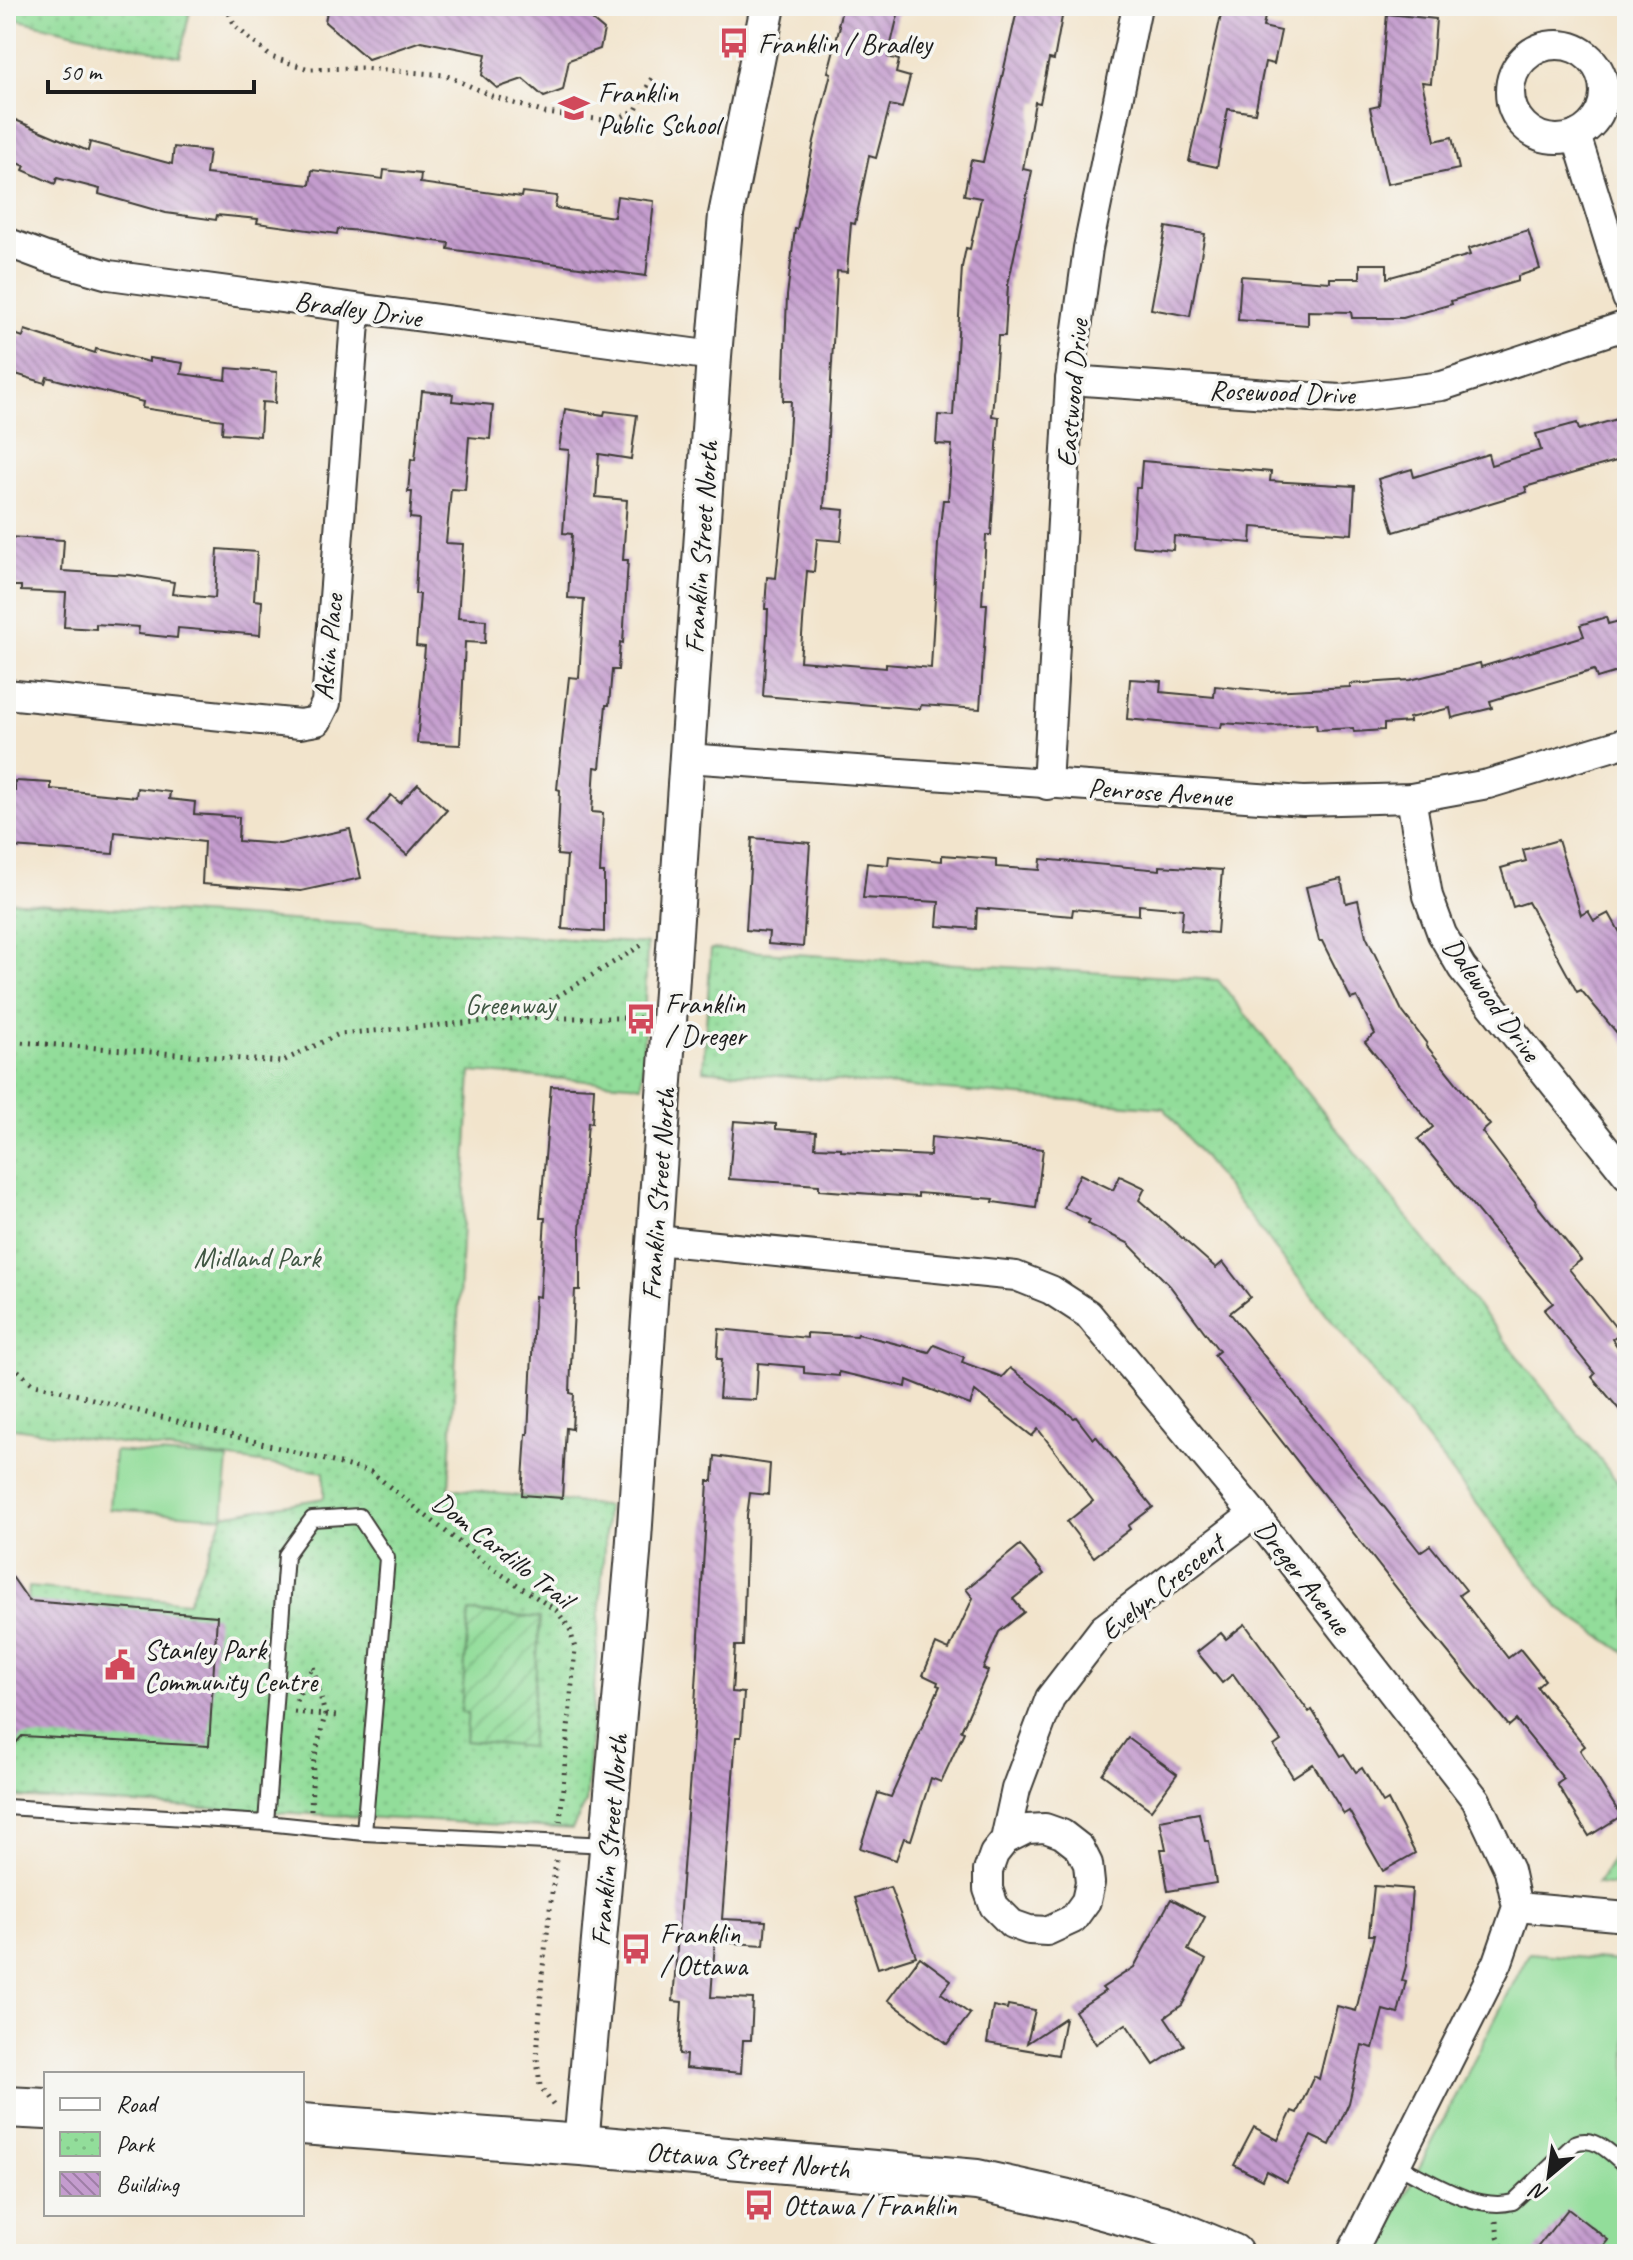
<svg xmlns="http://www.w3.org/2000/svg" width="1633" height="2260" font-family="Caveat,sans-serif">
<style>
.grass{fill:#92dd9a;stroke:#577c5b;stroke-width:2}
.park{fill:url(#park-dots);stroke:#577c5b;stroke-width:2}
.garden{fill:url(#garden-furrows);stroke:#577c5b;stroke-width:2}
.building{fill:url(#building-back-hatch)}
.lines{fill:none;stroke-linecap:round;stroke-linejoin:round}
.service-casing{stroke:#3c3a36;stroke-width:18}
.minor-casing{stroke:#3c3a36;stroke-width:32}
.tertiary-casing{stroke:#3c3a36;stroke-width:38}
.secondary-casing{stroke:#3c3a36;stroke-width:44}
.path{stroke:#3c3a36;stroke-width:5;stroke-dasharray:2 6;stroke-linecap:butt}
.service{stroke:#fff;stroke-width:14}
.minor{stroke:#fff;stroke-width:28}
.tertiary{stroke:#fff;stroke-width:34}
.secondary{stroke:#fff;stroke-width:40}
.labels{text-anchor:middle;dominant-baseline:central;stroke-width:7;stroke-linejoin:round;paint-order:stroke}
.poi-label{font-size:28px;fill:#1c1c1c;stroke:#f6f6f2;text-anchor:start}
.street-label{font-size:28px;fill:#1c1c1c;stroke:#f6f6f2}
.park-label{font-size:28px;fill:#3f5642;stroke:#f6f6f2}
</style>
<defs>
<pattern id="park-dots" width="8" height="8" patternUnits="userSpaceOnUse" patternTransform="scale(2)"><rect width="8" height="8" fill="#92dd9a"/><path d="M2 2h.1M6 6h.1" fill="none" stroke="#7dbd84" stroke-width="1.8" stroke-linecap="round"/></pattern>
<pattern id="garden-furrows" width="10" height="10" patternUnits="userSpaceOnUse" patternTransform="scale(2)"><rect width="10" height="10" fill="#92dd9a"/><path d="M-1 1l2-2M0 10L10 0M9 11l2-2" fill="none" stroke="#7dbd84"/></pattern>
<pattern id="building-back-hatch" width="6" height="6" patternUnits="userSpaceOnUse" patternTransform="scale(2)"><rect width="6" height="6" fill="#c49cce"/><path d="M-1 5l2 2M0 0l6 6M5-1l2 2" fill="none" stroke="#9e7ea6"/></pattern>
</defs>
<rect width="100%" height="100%" fill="#f6f6f2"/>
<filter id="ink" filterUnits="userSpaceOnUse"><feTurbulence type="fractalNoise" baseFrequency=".0125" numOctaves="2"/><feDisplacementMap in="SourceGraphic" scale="16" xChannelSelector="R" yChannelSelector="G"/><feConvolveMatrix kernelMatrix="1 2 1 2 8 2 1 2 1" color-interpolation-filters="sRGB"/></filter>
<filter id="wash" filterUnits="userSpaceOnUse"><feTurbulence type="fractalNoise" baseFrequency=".006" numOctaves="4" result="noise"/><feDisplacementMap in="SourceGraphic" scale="32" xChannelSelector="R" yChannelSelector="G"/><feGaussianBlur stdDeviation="1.8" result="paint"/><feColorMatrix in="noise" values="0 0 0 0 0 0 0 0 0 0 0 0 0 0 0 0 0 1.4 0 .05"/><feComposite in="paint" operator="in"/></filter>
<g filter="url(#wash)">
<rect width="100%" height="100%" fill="#f2e4cc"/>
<g class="grass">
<polygon points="114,1451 228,1459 223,1517 110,1509"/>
<polygon points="1529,1953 1627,1962 1627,2254 1375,2254"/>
</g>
<g class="park">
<polygon points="6,6 191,6 180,57 6,17"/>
<polygon points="6,901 647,944 642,1085 471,1072 449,1488 607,1506 586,1803 572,1829 12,1797 29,1587 188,1602 224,1515 324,1498 324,1472 6,1427"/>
<polygon points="711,949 1218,980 1627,1494 1627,1654 1560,1609 1164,1108 703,1070"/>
<polygon points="1627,1834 1627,1887 1597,1884"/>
</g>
<polygon class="garden" points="469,1612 540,1618 530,1747 465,1741 468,1713 461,1712"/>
<g id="blocks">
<g class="building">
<polygon points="328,6 585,6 584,13 604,30 600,49 569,60 563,90 544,97 523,79 497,88 482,75 486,54 421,41 368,59 325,22"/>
<polygon points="843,6 900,6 888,57 899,60 896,73 910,77 902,108 890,105 876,158 869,156 855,224 851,223 847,272 837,271 824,508 844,510 841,541 817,539 814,572 807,571 800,661 886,668 886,664 931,668 938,544 943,500 948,500 952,445 936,444 938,415 953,416 962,267 966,248 970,249 981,198 964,195 971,160 983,162 1018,6 1064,6 1054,60 1049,59 1040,103 1035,102 1023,169 1032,171 1008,285 1005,336 998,336 992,416 999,417 991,535 986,535 982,604 987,604 980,709 921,705 920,709 763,696 767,634 768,609 765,609 767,577 776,578 787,469 791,401 783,401 787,296 795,229 797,229 814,141 831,73 828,72 840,26 838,25"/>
<polygon points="1223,6 1267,6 1263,27 1281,31 1274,64 1265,62 1255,113 1228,109 1217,167 1189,161"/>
<polygon points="1387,14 1436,19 1431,83 1422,82 1435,141 1452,137 1459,169 1387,184 1370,108 1379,106"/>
<polygon points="6,116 88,151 90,142 172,164 174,147 209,151 206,174 310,185 312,170 383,179 384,170 421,174 420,183 521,197 522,192 557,196 555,208 614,217 617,196 654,201 646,276 448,249 449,243 361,231 338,229 337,234 257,223 258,219 217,215 216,220 166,213 99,194 100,189 57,178 55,184 23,170 25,166 6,158"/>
<polygon points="1166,227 1205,234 1190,316 1151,309"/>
<polygon points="1528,230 1540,269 1518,276 1518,281 1451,301 1452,304 1403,318 1352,318 1351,312 1308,311 1308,325 1238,320 1241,276 1330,282 1330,278 1360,278 1360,264 1387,264 1387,278 1470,255 1468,249"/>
<polygon points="25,330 95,353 96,349 149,362 149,358 183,363 181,374 226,380 227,368 277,372 275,403 262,402 260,436 222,433 223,420 142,408 143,402 47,377 45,383 6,371 6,331 23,337"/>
<polygon points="422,391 453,394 452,401 493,405 490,439 469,437 465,490 451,489 446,543 463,544 458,618 486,620 485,643 465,642 460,745 417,743 425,647 416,646 420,594 415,594 419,519 410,518 412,492 408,492 411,459 415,460"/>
<polygon points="565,409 604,415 605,411 637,415 631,459 599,454 596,497 627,500 623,560 628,560 623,643 620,642 618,670 612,670 609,705 606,705 600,768 595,767 592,812 603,813 600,873 604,873 604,932 562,929 567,856 557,855 560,790 557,789 562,742 569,677 579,678 584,599 568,598 572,534 563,533 569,450 559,449"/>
<polygon points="1627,416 1627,458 1525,487 1527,492 1394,532 1378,479 1412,469 1414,477 1488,454 1491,465 1541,450 1536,434 1577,423 1579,430"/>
<polygon points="1142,461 1271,472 1270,481 1355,486 1352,534 1252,527 1251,543 1174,536 1173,550 1132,546 1136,488 1140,488"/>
<polygon points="6,537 64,540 62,571 130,575 174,582 172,594 215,598 218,549 257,552 254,600 262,601 260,635 178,628 177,638 138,634 139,627 96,624 96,629 64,627 66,593 21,591 21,586 6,586"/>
<polygon points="1606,617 1608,624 1627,619 1627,669 1597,678 1594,670 1490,701 1492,708 1452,718 1450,708 1409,718 1410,722 1384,724 1384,730 1354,732 1353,728 1317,730 1316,724 1265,726 1222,723 1221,728 1127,719 1130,679 1161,681 1160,692 1214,697 1215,686 1270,691 1350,687 1350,684 1410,680 1480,663 1481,667 1584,636 1580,625"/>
<polygon points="15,781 51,783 51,789 136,797 137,788 170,792 169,799 195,802 194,814 239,817 238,841 280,844 350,829 361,878 301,891 202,884 204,842 115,832 113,854 12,847 14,828 6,827 6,791 15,791"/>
<polygon points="418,784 447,810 407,855 368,822 391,795 400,803"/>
<polygon points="752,838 810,843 803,947 768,944 769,932 746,930"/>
<polygon points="1558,840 1581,915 1588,911 1594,921 1609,913 1627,945 1627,1045 1581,990 1577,992 1528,902 1513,907 1501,868 1526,861 1523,850"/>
<polygon points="942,855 996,859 996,867 1040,870 1041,859 1160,870 1160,866 1222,870 1217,933 1181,930 1183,909 1139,905 1139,915 1073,909 1072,916 977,908 976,929 937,926 939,902 863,898 867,863 888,865 889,856 942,861"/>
<polygon points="1341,879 1346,903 1358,900 1366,936 1402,1011 1427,1044 1426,1045 1490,1125 1482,1132 1536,1202 1535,1203 1581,1260 1569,1269 1620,1333 1612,1339 1627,1360 1627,1419 1592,1377 1595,1374 1544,1310 1553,1303 1418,1139 1433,1127 1365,1042 1375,1034 1357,997 1351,999 1322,941 1319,941 1306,887"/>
<polygon points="551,1086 594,1088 592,1123 588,1122 580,1230 580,1290 575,1290 571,1366 570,1393 574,1394 572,1429 566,1428 562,1498 522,1495 526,1434 528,1434 535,1296 540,1297 545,1218 540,1218"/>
<polygon points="734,1121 776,1124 776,1129 816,1132 815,1147 841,1148 841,1151 930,1156 931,1137 1043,1149 1036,1208 993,1202 994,1199 918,1193 918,1197 886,1195 819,1190 819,1185 729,1179"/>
<polygon points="1080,1174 1113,1190 1120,1176 1145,1188 1139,1200 1216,1268 1223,1262 1250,1297 1230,1313 1420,1552 1430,1545 1466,1590 1459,1595 1508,1658 1520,1649 1545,1680 1537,1687 1585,1746 1580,1750 1621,1816 1589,1836 1557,1784 1564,1779 1516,1720 1509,1726 1424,1623 1214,1355 1219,1351 1170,1286 1128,1243 1088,1224 1090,1220 1064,1208"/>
<polygon points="719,1329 807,1338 807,1333 857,1336 858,1334 929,1352 934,1345 964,1357 962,1362 1002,1377 1010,1368 1074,1418 1076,1417 1093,1439 1096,1436 1153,1507 1128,1526 1130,1529 1094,1557 1067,1522 1093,1501 1038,1429 1032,1436 975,1391 970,1405 907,1380 906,1387 839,1372 839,1376 804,1373 804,1367 758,1363 756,1400 719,1398 722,1359 717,1359"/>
<polygon points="715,1456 770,1464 768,1495 750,1493 747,1516 743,1646 735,1646 732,1692 744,1693 741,1737 736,1737 722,1919 766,1921 764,1945 715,1942 711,1997 753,1999 751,2040 743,2040 741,2073 685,2068 686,2055 679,2054 682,2002 673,2001 694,1722 708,1481 713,1481"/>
<polygon points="1020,1545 1044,1574 1013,1599 1024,1612 999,1632 983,1669 988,1671 961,1731 964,1732 941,1782 931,1778 911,1840 904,1838 896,1860 860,1848 878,1793 891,1797 940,1686 937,1685 938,1682 923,1675 936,1644 949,1650 973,1598 966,1589"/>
<polygon points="6,1568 29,1601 217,1616 209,1746 22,1736 6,1754"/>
<polygon points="1245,1624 1309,1712 1312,1710 1341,1756 1344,1754 1356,1772 1362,1768 1383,1803 1388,1800 1415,1853 1383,1871 1349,1811 1344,1814 1313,1764 1293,1777 1274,1746 1281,1741 1233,1674 1222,1683 1197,1652 1221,1633 1226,1639"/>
<polygon points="1128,1738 1177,1774 1151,1810 1102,1774"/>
<polygon points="1199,1813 1205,1841 1209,1841 1216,1883 1168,1891 1161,1849 1166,1849 1160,1820"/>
<polygon points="1374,1886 1412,1889 1406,1966 1402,1980 1406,1981 1398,2014 1383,2010 1373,2048 1362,2045 1349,2103 1330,2145 1311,2136 1287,2182 1266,2171 1262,2180 1234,2165 1254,2127 1278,2140 1292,2111 1297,2113 1314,2076 1319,2079 1337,2006 1356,2011 1374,1935 1369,1935"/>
<polygon points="890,1887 916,1956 878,1968 855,1898"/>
<polygon points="1171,1899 1205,1917 1188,1950 1206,1960 1182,2005 1165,2017 1184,2045 1154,2065 1126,2024 1096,2044 1075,2011 1105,1991 1102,1988 1134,1967"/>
<polygon points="920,1957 951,1980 941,1993 970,2014 947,2044 888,2000"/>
<polygon points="1008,2005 1035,2010 1027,2043 1065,2018 1058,2055 987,2043 993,2006 1007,2009"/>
<polygon points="1568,2209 1608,2240 1597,2254 1532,2254"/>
</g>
</g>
</g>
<g filter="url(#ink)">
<use href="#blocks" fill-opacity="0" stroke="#3c3a36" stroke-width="2"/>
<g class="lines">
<g class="service-casing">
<g id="service">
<polyline points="6,1807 266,1823 364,1833 608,1845"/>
<polyline points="266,1823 286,1555 312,1519 359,1516 387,1558 364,1833"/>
<path d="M 1397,2165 C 1431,2181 1475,2212 1513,2202 L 1575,2143 C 1596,2135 1611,2154 1627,2167"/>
</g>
</g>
<g class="minor-casing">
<g id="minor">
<circle cx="1557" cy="92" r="47"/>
<polyline points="1576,135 1627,298"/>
<polyline points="6,242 46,257 109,275 714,356"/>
<polyline points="1070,380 1340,399 1442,386 1627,325"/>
<polyline points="6,694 300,724 317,721 326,703 356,309"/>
<polyline points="686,758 1303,801 1411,798 1488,784 1627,742"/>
<polyline points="1047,785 1070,380 1088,248 1137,6"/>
<polyline points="1411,798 1428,896 1442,934 1462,968 1627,1175"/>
<polyline points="656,1240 1016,1276 1051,1290 1088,1314 1254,1514 1476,1800 1509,1870 1517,1907 1498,1962 1351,2254"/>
<polyline points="1005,1840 1027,1829 1045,1828 1062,1834 1080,1848 1088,1864 1090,1883 1086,1901 1073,1919 1047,1931 1029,1930 1012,1924 994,1906 988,1889 988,1871 994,1854 1005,1840 1016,1789 1050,1698 1103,1629 1254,1514"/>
<polyline points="1517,1907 1627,1917"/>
</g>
</g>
<g class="tertiary-casing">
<polyline id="tertiary" points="581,2145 633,1554 714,356 726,215 768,6"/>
</g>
<g class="secondary-casing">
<g id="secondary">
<polyline points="6,2107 46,2109"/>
<polyline points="302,2124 581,2145 977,2180 1077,2202 1164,2226 1232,2254"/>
</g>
</g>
<g class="path">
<polyline points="226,6 235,26 271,57 309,69 362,68 445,75 492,96 545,113 613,121 636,110 654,73"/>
<polyline points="523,1017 642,945"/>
<polyline points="6,1041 281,1062 339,1034 522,1018 641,1018"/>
<polyline points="6,1360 32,1383 371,1472 489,1566 557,1611 570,1629 575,1649 560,1822"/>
<polyline points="296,1701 313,1666 325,1715 313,1764 311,1810"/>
<polyline points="294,1712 336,1716"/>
<polyline points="553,2105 540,2086 537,2059 542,1975 556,1860"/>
<polyline points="1496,2221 1498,2237 1505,2254"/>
</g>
<use href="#service" class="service"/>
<use href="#minor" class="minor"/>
<use href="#tertiary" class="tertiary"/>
<use href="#secondary" class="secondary"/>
</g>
</g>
<defs>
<g id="bus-bare" transform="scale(2.4)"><path d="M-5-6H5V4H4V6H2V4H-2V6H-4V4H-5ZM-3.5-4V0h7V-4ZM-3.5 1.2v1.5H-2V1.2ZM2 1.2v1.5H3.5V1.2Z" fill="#d1495b" stroke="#f6f6f2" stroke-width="2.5" paint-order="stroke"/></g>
<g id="school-bare" transform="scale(2.4)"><path d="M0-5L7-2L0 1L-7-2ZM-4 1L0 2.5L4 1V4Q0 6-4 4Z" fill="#d1495b" stroke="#f6f6f2" stroke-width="2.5" paint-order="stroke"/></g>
<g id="civic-bare" transform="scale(2.4)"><path d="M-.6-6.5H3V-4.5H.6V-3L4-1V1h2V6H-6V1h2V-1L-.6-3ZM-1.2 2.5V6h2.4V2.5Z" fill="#d1495b" stroke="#f6f6f2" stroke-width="2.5" paint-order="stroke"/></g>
</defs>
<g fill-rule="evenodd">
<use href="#bus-bare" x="734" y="43"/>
<use href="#school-bare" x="574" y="108"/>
<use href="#bus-bare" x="641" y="1019"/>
<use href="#civic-bare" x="120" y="1665"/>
<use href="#bus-bare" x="636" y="1949"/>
<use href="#bus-bare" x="759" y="2205"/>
</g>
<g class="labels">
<g class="poi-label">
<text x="758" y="43">Franklin / Bradley</text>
<text x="598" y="92">Franklin<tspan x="598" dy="32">Public School</tspan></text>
<text x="665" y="1003">Franklin<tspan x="665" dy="32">/ Dreger</tspan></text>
<text x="144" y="1649">Stanley Park<tspan x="144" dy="32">Community Centre</tspan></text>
<text x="660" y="1933">Franklin<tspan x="660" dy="32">/ Ottawa</tspan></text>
<text x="783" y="2205">Ottawa / Franklin</text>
</g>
<g class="street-label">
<text transform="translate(358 309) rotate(8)">Bradley Drive</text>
<text transform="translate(1282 392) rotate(2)">Rosewood Drive</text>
<text transform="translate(1072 393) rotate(-85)">Eastwood Drive</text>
<text transform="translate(701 547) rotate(-86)">Franklin Street North</text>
<text transform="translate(328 647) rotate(-84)">Askin Place</text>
<text transform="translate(1160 792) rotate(4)">Penrose Avenue</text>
<text transform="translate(1492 999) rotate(54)">Dalewood Drive</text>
<text transform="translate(658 1194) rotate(-86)">Franklin Street North</text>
<text transform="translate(503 1550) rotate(38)">Dom Cardillo Trail</text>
<text transform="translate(1303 1577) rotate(52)">Dreger Avenue</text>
<text transform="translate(1162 1587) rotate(-39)">Evelyn Crescent</text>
<text transform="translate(609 1840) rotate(-85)">Franklin Street North</text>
<text transform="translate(748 2160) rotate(5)">Ottawa Street North</text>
</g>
<g class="park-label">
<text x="510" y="1004">Greenway</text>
<text x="257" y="1257">Midland Park</text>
</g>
</g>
<rect width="1633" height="2260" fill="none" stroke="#f6f6f2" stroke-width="32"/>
<rect x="44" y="2072" width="260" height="144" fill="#f6f6f2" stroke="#9f9f9c" stroke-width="2"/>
<rect x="60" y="2098" width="40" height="12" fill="#ffffff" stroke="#9f9f9c" stroke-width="2"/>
<text x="116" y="2112" font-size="24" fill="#1c1c1c">Road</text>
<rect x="60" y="2132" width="40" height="24" fill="url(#park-dots)" stroke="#9f9f9c" stroke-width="2"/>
<text x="116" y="2152" font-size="24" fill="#1c1c1c">Park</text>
<rect x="60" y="2172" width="40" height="24" fill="url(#building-back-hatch)" stroke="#9f9f9c" stroke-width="2"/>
<text x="116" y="2192" font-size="24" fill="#1c1c1c">Building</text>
<g transform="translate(1549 2176) rotate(209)" stroke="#f6f6f2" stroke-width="6" paint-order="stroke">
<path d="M0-6L14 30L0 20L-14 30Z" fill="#1c1c1c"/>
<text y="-12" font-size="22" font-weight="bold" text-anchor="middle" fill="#1c1c1c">N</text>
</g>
<path d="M48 80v12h206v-12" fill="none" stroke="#1c1c1c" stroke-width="4"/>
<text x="60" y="80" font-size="24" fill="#1c1c1c" stroke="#f6f6f2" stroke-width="6" paint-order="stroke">50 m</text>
</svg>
